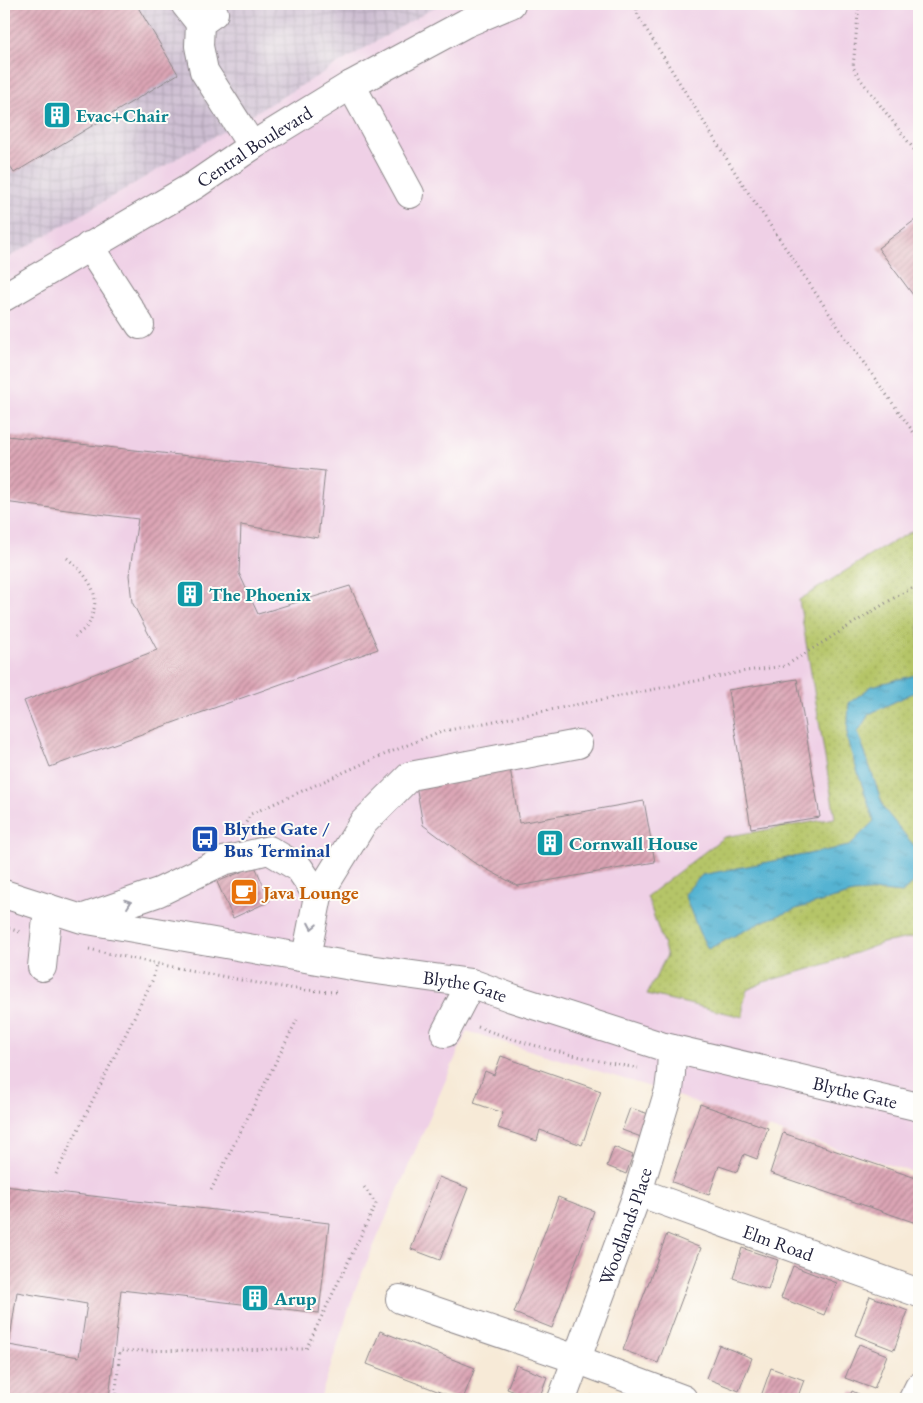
<svg xmlns="http://www.w3.org/2000/svg" width="923" height="1403" font-family="'EB Garamond',serif">
<style>
.built{fill:#efd0e6}
.industrial{fill:url(#industrial-grid)}
.park{fill:url(#park-dots);stroke:#6c7451}
.water{fill:url(#water-ripples);stroke:#3b6a86}
.building{fill:url(#building-hatch);fill-rule:evenodd}
.lines{fill:none;stroke-linecap:round;stroke-linejoin:round}
.minor-casing{stroke:#8c8689;stroke-width:30}
.path{stroke:#8c8689;stroke-width:3;stroke-dasharray:1 4;stroke-linecap:butt}
.minor{stroke:#fff;stroke-width:28}
.oneway{stroke:#9c9ca7}
.labels{text-anchor:middle;dominant-baseline:central;stroke-width:4;stroke-linejoin:round;paint-order:stroke}
.culture-label{font-size:19px;font-weight:bold;fill:#0d838f;stroke:#fdfcf7;text-anchor:start}
.street-label{font-size:19px;fill:#22223b;stroke:#fdfcf7}
.transit-label{font-size:19px;font-weight:bold;fill:#164399;stroke:#fdfcf7;text-anchor:start}
.food-label{font-size:19px;font-weight:bold;fill:#c56008;stroke:#fdfcf7;text-anchor:start}
</style>
<defs>
<pattern id="industrial-grid" width="8" height="8" patternUnits="userSpaceOnUse" patternTransform="scale(1.25)"><rect width="8" height="8" fill="#cdbed2"/><path d="M0 4h8M4 0v8" fill="none" stroke="#b0a3b5"/></pattern>
<pattern id="park-dots" width="8" height="8" patternUnits="userSpaceOnUse" patternTransform="scale(1.25)"><rect width="8" height="8" fill="#b5c567"/><path d="M2 2h.1M6 6h.1" fill="none" stroke="#9ba95a" stroke-width="1.8" stroke-linecap="round"/></pattern>
<pattern id="water-ripples" width="26" height="14" patternUnits="userSpaceOnUse" patternTransform="scale(1.25)"><rect width="26" height="14" fill="#54b3d2"/><path d="M2 4q2-2 4 0t4 0M15 11q2-2 4 0t4 0" fill="none" stroke="#4591ac"/></pattern>
<pattern id="building-hatch" width="6" height="6" patternUnits="userSpaceOnUse" patternTransform="scale(1.25)"><rect width="6" height="6" fill="#dca5b5"/><path d="M-1 1l2-2M0 6l6-6M5 7l2-2" fill="none" stroke="#b28694"/></pattern>
</defs>
<rect width="100%" height="100%" fill="#fdfcf7"/>
<filter id="ink" filterUnits="userSpaceOnUse"><feTurbulence type="fractalNoise" baseFrequency=".02" numOctaves="2"/><feDisplacementMap in="SourceGraphic" scale="10" xChannelSelector="R" yChannelSelector="G"/><feConvolveMatrix kernelMatrix="1 2 1 2 8 2 1 2 1" color-interpolation-filters="sRGB"/></filter>
<filter id="wash" filterUnits="userSpaceOnUse"><feTurbulence type="fractalNoise" baseFrequency=".0096" numOctaves="4" result="noise"/><feDisplacementMap in="SourceGraphic" scale="20" xChannelSelector="R" yChannelSelector="G"/><feGaussianBlur stdDeviation="1.12" result="paint"/><feColorMatrix in="noise" values="0 0 0 0 0 0 0 0 0 0 0 0 0 0 0 0 0 1.4 0 .05"/><feComposite in="paint" operator="in"/></filter>
<g filter="url(#wash)">
<rect width="100%" height="100%" fill="#f7ead7"/>
<polygon class="built" points="4,4 919,4 919,1174 768,1128 660,1090 467,1031 356,1287 320,1399 4,1399"/>
<polygon class="industrial" points="4,4 440,4 4,260"/>
<polygon class="park" points="919,527 919,936 883,943 820,966 764,982 747,990 743,1004 743,1017 647,994 667,955 647,896 724,837 835,818 799,600 874,553"/>
<polygon class="water" points="919,674 915,692 869,714 858,732 884,809 915,847 919,848 919,877 902,893 881,891 853,893 799,908 766,920 708,949 699,932 684,894 702,875 849,846 874,821 847,740 849,703 872,686"/>
<g id="blocks">
<g class="building">
<polygon points="4,4 136,4 178,74 14,173 4,156"/>
<polygon points="919,217 919,303 878,248"/>
<polygon points="7,436 325,471 318,538 241,525 239,573 258,614 350,586 378,649 50,767 24,701 157,650 132,602 129,575 138,519 4,502 4,457"/>
<polygon points="797,679 820,817 751,828 728,690"/>
<polygon points="510,768 519,823 644,801 655,862 518,886 473,862 423,825 416,785"/>
<polygon points="255,866 270,901 233,918 217,882"/>
<polygon points="501,1056 601,1091 582,1145 540,1130 537,1141 498,1128 503,1113 474,1103 485,1071 494,1075"/>
<polygon points="700,1104 768,1128 757,1159 744,1154 737,1172 719,1166 709,1195 672,1182"/>
<polygon points="630,1108 649,1114 641,1137 622,1130"/>
<polygon points="783,1133 919,1179 919,1224 770,1173"/>
<polygon points="614,1147 633,1155 626,1174 607,1166"/>
<polygon points="439,1177 468,1188 440,1260 411,1249"/>
<path d="M 4,1186 L 329,1223 L 319,1313 L 121,1290 L 109,1399 L 4,1399 ZM 17,1292 L 87,1304 L 79,1357 L 9,1345 Z"/>
<polygon points="558,1197 594,1211 552,1328 514,1313"/>
<polygon points="667,1234 701,1248 658,1363 623,1350"/>
<polygon points="742,1248 778,1260 768,1290 733,1278"/>
<polygon points="793,1266 837,1283 824,1315 781,1298"/>
<polygon points="870,1296 908,1311 894,1350 855,1335"/>
<polygon points="380,1331 475,1368 463,1399 458,1399 367,1364"/>
<polygon points="859,1344 887,1355 874,1389 845,1378"/>
<polygon points="719,1345 752,1358 739,1391 706,1378"/>
<polygon points="516,1365 547,1377 539,1399 534,1399 507,1389"/>
<polygon points="771,1368 804,1380 797,1399 760,1399"/>
<polygon points="852,1391 869,1399 848,1399"/>
<polygon points="591,1395 604,1399 589,1399"/>
</g>
</g>
</g>
<g filter="url(#ink)">
<use href="#blocks" fill-opacity="0" stroke="#8c8689" stroke-width="1"/>
<g class="lines">
<g class="minor-casing">
<g id="minor">
<polyline points="185,4 200,23"/>
<polyline points="214,13 200,23 199,46 204,71 252,146"/>
<polyline points="351,85 410,194"/>
<polyline points="89,246 140,325"/>
<path id="s1" d="M 4,297 L 195,185 L 252,146 L 351,85 L 466,23 L 511,4"/>
<path id="s2" d="M 4,894 L 82,919 L 369,969 L 471,983 L 512,998 L 661,1046 L 919,1107"/>
<polyline points="318,896 363,823 410,776 578,744"/>
<polyline points="84,918 159,892 223,861 269,850 299,868 318,896 306,957"/>
<polyline points="42,967 48,908"/>
<polyline points="445,1033 471,983"/>
<path id="s3" d="M 638,1192 L 919,1293"/>
<polyline points="400,1299 576,1359 683,1399"/>
<path id="s4" d="M 562,1399 L 638,1192 L 669,1090 L 671,1074 L 672,1049"/>
<polyline points="913,1399 919,1387"/>
</g>
</g>
<g class="path">
<polyline points="636,4 638,16 738,177 843,334 919,440"/>
<polyline points="859,4 853,67 861,80 919,156"/>
<path d="M 67,558 C 84,572 102,592 92,615 C 91,619 90,623 87,626 C 84,630 79,633 75,637"/>
<polyline points="241,831 251,814 369,761 439,732 746,671 785,666 897,596 919,585"/>
<polyline points="4,927 20,932"/>
<path d="M 89,949 C 133,959 177,968 221,976 C 260,984 299,991 339,992"/>
<path d="M 478,1027 C 529,1046 584,1059 638,1068"/>
<polyline points="56,1174 153,979 157,963"/>
<polyline points="211,1190 297,1020"/>
<polyline points="115,1399 120,1351 306,1349 376,1204 362,1184"/>
</g>
<use href="#minor" class="minor"/>
</g>
<defs><path id="oneway-chevron" d="M-2-3.5L2.5 0L-2 3.5" fill="none" stroke-width="1.6" stroke-linecap="round" stroke-linejoin="round" transform="scale(1.25)"/></defs>
<g class="oneway">
<use href="#oneway-chevron" transform="translate(128 903) rotate(-19)"/>
<use href="#oneway-chevron" transform="translate(312 926) rotate(101)"/>
</g>
</g>
<defs>
<g id="building-square" transform="scale(1.4375)"><rect x="-9" y="-9" width="18" height="18" rx="4" fill="#0f9aa8" stroke="#fdfcf7"/><path d="M-4-6H4V6H1V3H-1V6H-4ZM-2.5-4.3h1.7v1.8h-1.7ZM.8-4.3h1.7v1.8H.8ZM-2.5-1h1.7V.8h-1.7ZM.8-1h1.7V.8H.8Z" fill="#fff"/></g>
<g id="bus-square" transform="scale(1.4375)"><rect x="-9" y="-9" width="18" height="18" rx="4" fill="#1a4fb4" stroke="#fdfcf7"/><path d="M-5-6H5V4H4V6H2V4H-2V6H-4V4H-5ZM-3.5-4V0h7V-4ZM-3.5 1.2v1.5H-2V1.2ZM2 1.2v1.5H3.5V1.2Z" fill="#fff"/></g>
<g id="cafe-square" transform="scale(1.4375)"><rect x="-9" y="-9" width="18" height="18" rx="4" fill="#e8710a" stroke="#fdfcf7"/><path d="M-5.5-4.5H6V0H3Q3 3.5 0 3.5H-2.5Q-5.5 3.5-5.5 0ZM3-3.2v2h1.7v-2ZM-6 4.5H4V6H-6Z" fill="#fff"/></g>
</defs>
<g fill-rule="evenodd">
<use href="#building-square" x="57" y="115"/>
<use href="#building-square" x="190" y="594"/>
<use href="#bus-square" x="205" y="839"/>
<use href="#building-square" x="550" y="843"/>
<use href="#cafe-square" x="244" y="892"/>
<use href="#building-square" x="255" y="1298"/>
</g>
<g class="labels">
<g class="culture-label">
<text x="76" y="115">Evac+Chair</text>
<text x="209" y="594">The Phoenix</text>
<text x="569" y="843">Cornwall House</text>
<text x="274" y="1298">Arup</text>
</g>
<g class="street-label">
<text stroke="none"><textPath href="#s1" startOffset="292">Central Boulevard</textPath></text>
<text stroke="none"><textPath href="#s2" startOffset="471">Blythe Gate</textPath></text>
<text stroke="none"><textPath href="#s2" startOffset="876">Blythe Gate</textPath></text>
<text stroke="none"><textPath href="#s4" startOffset="184">Woodlands Place</textPath></text>
<text stroke="none"><textPath href="#s3" startOffset="149">Elm Road</textPath></text>
</g>
<g class="transit-label">
<text x="224" y="828">Blythe Gate /<tspan x="224" dy="22">Bus Terminal</tspan></text>
</g>
<g class="food-label">
<text x="263" y="892">Java Lounge</text>
</g>
</g>
<rect width="923" height="1403" fill="none" stroke="#fdfcf7" stroke-width="20"/>
</svg>
